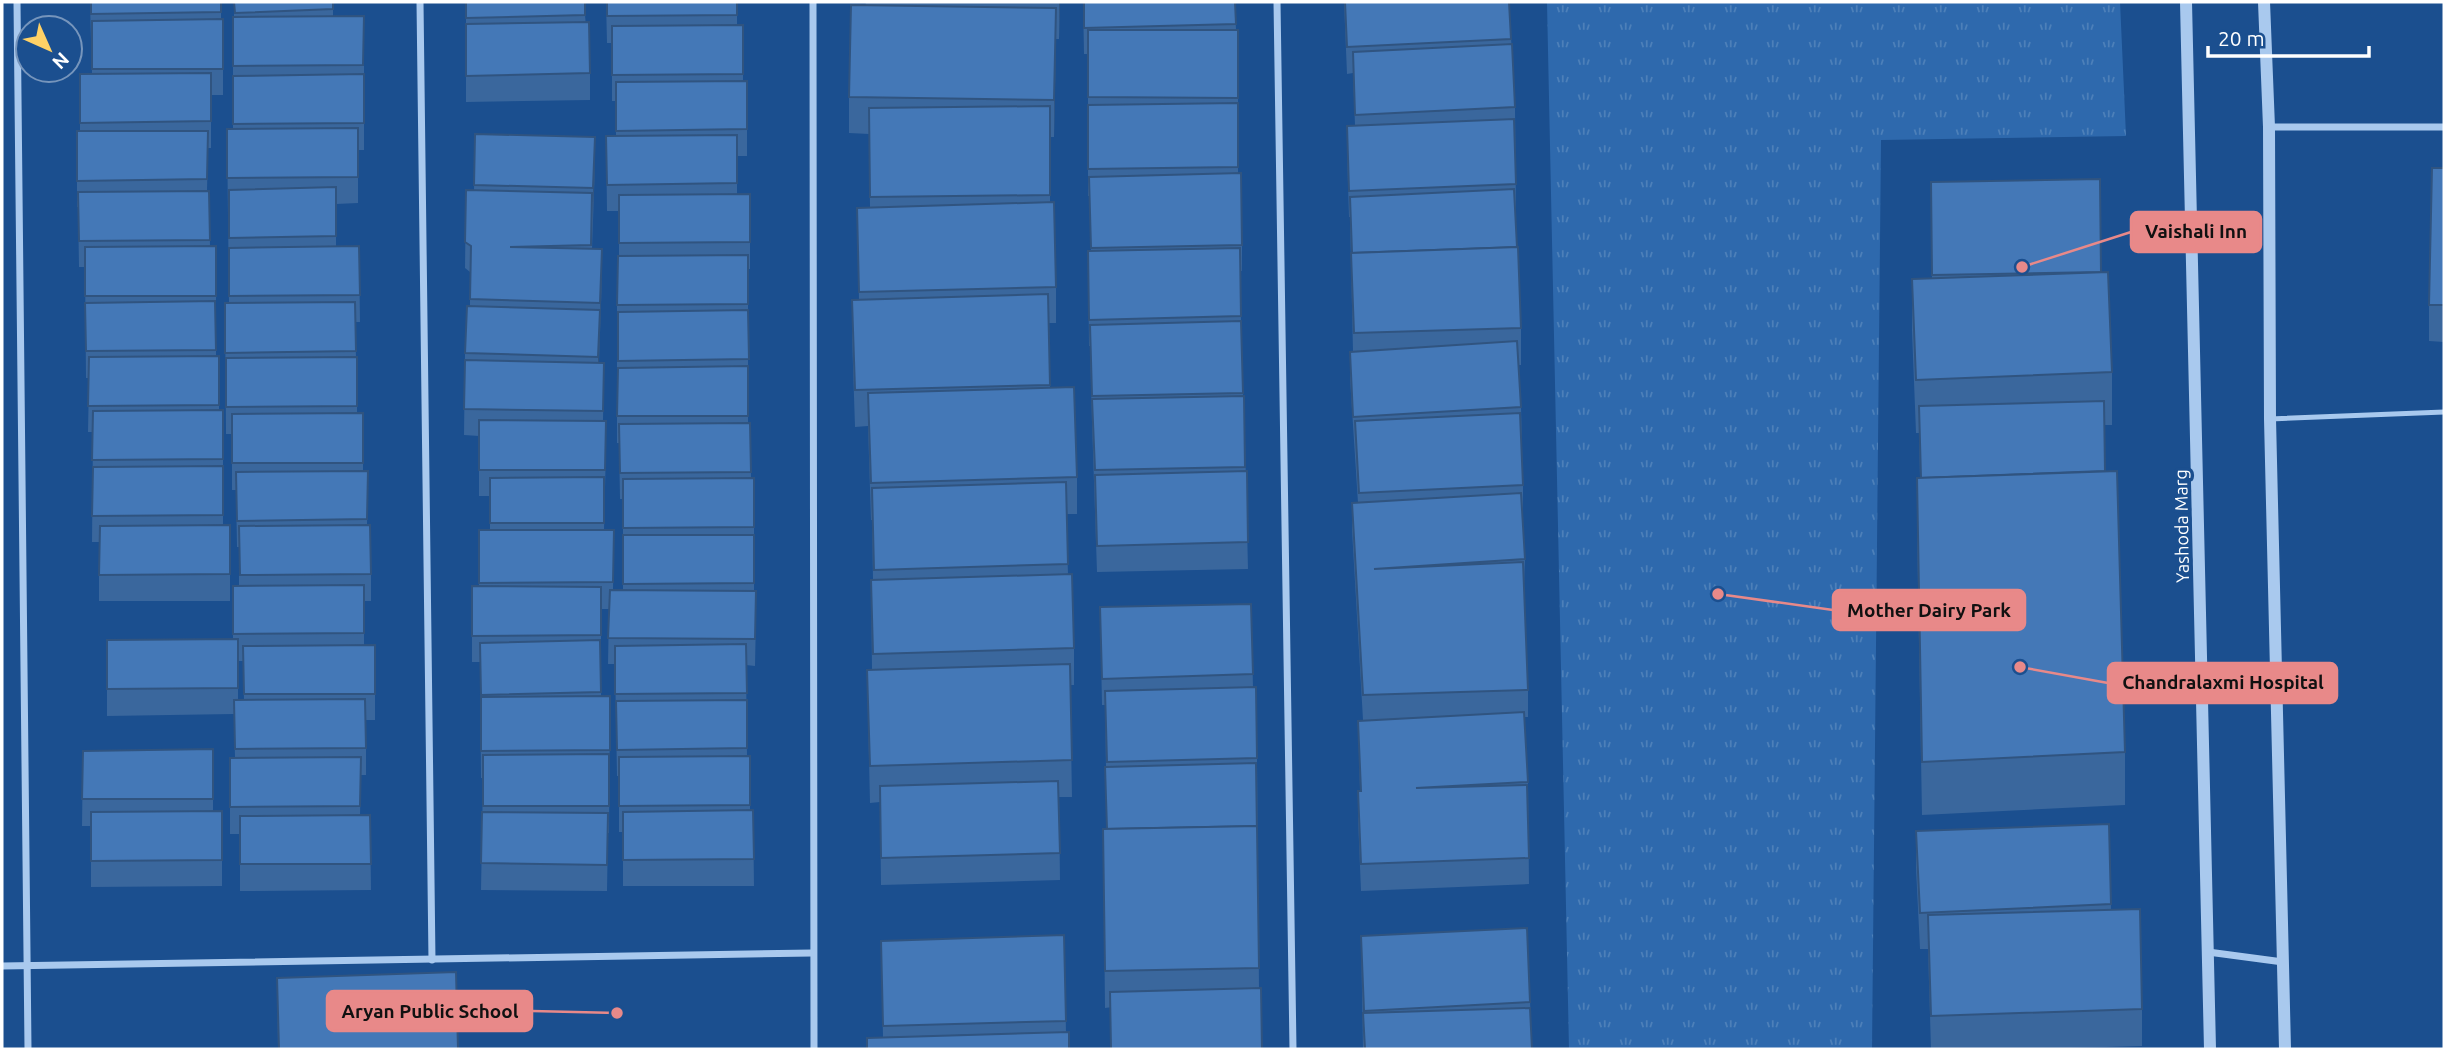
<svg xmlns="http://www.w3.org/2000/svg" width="2446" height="1051" font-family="Ubuntu,sans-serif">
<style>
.grass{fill:url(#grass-tufts)}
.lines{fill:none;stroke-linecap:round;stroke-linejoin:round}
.service{stroke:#a9c9ee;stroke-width:5}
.minor{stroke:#a9c9ee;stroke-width:7}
.tertiary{stroke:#a9c9ee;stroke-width:12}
.wall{fill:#3a679d;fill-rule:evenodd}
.shaded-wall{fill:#305480}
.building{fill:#4478b7;stroke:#305480;stroke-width:2}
.labels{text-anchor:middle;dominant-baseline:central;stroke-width:7;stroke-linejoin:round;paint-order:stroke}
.street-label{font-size:18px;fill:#fff;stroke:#1b4f8f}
.leader{fill:none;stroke:#e88989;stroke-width:2.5}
.callout-dot{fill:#e88989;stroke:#1b4f8f;stroke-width:2.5}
.callout{fill:#e88989;stroke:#e88989;stroke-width:2.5}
.callout-label{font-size:19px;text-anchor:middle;font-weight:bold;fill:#111}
</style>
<defs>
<pattern id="grass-tufts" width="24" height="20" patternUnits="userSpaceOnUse" patternTransform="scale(1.75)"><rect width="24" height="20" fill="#2e69ad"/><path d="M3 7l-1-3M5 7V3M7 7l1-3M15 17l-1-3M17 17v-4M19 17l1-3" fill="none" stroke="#4d80b9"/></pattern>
</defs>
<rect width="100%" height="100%" fill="#1b4f8f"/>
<polygon class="grass" points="1547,2 2120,2 2126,136 1881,140 1872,1049 1569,1049"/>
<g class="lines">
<polyline class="service" points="2270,419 2444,412"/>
<g class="minor">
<polyline points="17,2 28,1049"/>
<polyline points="420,2 432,960"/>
<polyline points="813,2 814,1049"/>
<polyline points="1277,2 1293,1049"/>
<polyline points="2269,127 2444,127"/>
<polyline points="2208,952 2283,962"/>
<polyline points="2,966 812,953"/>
</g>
<g class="tertiary">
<polyline points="2186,2 2210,1049"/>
<polyline points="2264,2 2269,127 2270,419 2285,1049"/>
</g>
</g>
<g class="wall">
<polygon points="90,2 221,2 221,20 223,19 223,95 211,95 211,148 208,148 207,191 209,191 210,246 216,246 216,356 219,356 219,410 223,410 223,525 230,525 230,601 99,601 99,542 92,542 93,432 88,432 89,378 86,378 85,267 79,267 78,207 77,207 77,131 80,131 80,74 92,74 92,40 91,40"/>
<path d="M 234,2 L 333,2 L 333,17 L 364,16 L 364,150 L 358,150 L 358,203 L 336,204 L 336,247 L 359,246 L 360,322 L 355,322 L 356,357 L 357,357 L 357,413 L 363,413 L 363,471 L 368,471 L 367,525 L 371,574 L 371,601 L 364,601 L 364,645 L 375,694 L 375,720 L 366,720 L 366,775 L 361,775 L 360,815 L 370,815 L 371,890 L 240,891 L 240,834 L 230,834 L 230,758 L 235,758 L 234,714 L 107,716 L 107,640 L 233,639 L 233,586 L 239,585 L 239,547 L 237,547 L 236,490 L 232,490 L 232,434 L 226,434 L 225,303 L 229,303 L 227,129 L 233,129 L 233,17 L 234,17 ZM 238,661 L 243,661 L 244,700 L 238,700 Z"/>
<polygon points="466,2 585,15 590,73 590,100 466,102"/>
<polygon points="606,2 737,2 737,25 743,25 743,81 747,81 747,156 737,156 737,194 750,194 750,269 748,269 748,423 750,423 751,478 754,478 754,591 756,618 755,666 746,665 747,756 750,756 750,810 753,810 754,886 623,886 623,832 619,832 619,776 617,776 615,664 608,664 609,609 601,609 601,696 610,696 609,833 608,833 607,891 481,890 483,778 481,778 480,662 472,662 472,586 479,586 479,530 490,530 490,496 479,496 479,436 464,435 465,353 470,306 470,272 465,268 466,190 474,190 475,134 595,164 592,249 602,276 599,362 604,363 603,421 606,447 604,530 614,530 613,590 623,590 623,499 620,499 619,443 617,443 617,305 619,256 619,211 607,211 606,136 616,136 616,101 612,101 612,43 607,43"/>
<polygon points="866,2 1060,2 1059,39 1056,39 1054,137 1050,137 1050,202 1056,287 1056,323 1049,323 1050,388 1077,477 1077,514 1066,514 1068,574 1074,648 1074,685 1070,685 1072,797 1059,797 1060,880 881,885 880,802 870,803 867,670 872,670 871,580 873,580 872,520 871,520 868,426 855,427 852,336 852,300 859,300 857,208 870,207 869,134 849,133 849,97"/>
<polygon points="1083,2 1235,2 1236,30 1238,30 1238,174 1242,245 1242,271 1240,271 1241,321 1243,396 1244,396 1248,569 1097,572 1092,423 1090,346 1089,346 1088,251 1091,251 1089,196 1088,196 1088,54 1084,54"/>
<polygon points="1344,2 1509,2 1515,107 1516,211 1515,211 1521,328 1521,365 1519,365 1521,407 1523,485 1523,511 1522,511 1525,559 1524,586 1528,690 1528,717 1524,717 1528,782 1529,884 1361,891 1358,818 1358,791 1360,791 1358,721 1363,720 1352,530 1352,503 1358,503 1350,378 1350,352 1353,352 1351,263 1350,217 1349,217 1347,152 1347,126 1355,125 1353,73 1347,74"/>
<polygon points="2444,168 2444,342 2429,341 2429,305"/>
<polygon points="1931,182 2101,273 2112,372 2112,425 2105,425 2105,471 2125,752 2125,805 1922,815 1917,530 1917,478 1920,478 1919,433 1916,433 1912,331 1912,279 1932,278"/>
<polygon points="1251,604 1253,687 1257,758 1259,988 1105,1008 1103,829 1106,829 1106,767 1105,705 1102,705 1100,607"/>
<polygon points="213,749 213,811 222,811 222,886 91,887 91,826 82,826 83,751"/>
<polygon points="2109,824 2111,910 2142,1009 2142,1046 2036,1049 1931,1049 1928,949 1920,949 1916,868 1916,831"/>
<polygon points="1527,928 1532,1049 1363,1049 1361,936"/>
<polygon points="1064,935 1066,1032 883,1037 881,941"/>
<polygon points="277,978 458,1049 278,1049"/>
</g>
<g class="shaded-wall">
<polygon points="1059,2 1060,2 1059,39"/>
<polygon points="1056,8 1056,45 1054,137 1054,100"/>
<polygon points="595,137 595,164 593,215 593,188"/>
<polygon points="602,249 602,276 600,330 600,303"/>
<polygon points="600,310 600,336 598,383 598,357"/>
</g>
<g class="building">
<polygon points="91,2 221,2 221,12 91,14"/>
<polygon points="234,2 333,2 333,9 235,13"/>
<polygon points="466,2 585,2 585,15 466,18"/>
<polygon points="607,2 737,2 737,15 607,16"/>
<polygon points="1084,2 1235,2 1236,24 1084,28"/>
<polygon points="1345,2 1509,2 1511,39 1347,47"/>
<polygon points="851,5 1056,8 1054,100 849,97"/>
<polygon points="364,16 363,65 233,66 233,17"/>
<polygon points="223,19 223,69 92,69 92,21"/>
<polygon points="589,22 590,73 466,76 466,24"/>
<polygon points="743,25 743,74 612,75 612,26"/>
<polygon points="1088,30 1238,30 1238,98 1088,97"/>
<polygon points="1512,44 1515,107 1355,115 1353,52"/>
<polygon points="211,73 211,121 80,123 80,74"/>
<polygon points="364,74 364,123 233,124 233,76"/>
<polygon points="747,81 747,129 616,131 616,82"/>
<polygon points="1238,103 1238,167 1088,169 1088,105"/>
<polygon points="1050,106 1050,195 870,197 869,108"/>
<polygon points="1514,119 1516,184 1349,191 1347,126"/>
<polygon points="358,128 358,177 227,178 227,129"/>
<polygon points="77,131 208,131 207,179 77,181"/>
<polygon points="475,134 595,137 593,188 474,185"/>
<polygon points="737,135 737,183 607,185 606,136"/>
<polygon points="2432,168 2444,168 2444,305 2429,305"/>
<polygon points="1241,173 1242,245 1091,248 1089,177"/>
<polygon points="2100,179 2101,272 1932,275 1931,182"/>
<polygon points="336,187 336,236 229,238 229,190"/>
<polygon points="1514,189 1517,247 1352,253 1350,197"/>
<polygon points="466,190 592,193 591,245 510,247 602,249 600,303 470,299 471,246 465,242"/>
<polygon points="209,191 210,240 79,241 78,192"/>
<polygon points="750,194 750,242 619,243 619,195"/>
<polygon points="1054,202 1056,287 859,292 857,208"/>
<polygon points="216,246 216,296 85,296 85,247"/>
<polygon points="359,246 360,295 229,296 229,248"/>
<polygon points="1518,247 1521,328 1354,333 1351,253"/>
<polygon points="1240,248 1241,316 1089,320 1088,251"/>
<polygon points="748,255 748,304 617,305 618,256"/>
<polygon points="2108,272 2112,372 1916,380 1912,279"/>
<polygon points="1048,294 1050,385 855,390 852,300"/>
<polygon points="215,301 216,350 86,351 85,303"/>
<polygon points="355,302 356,351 225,353 225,303"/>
<polygon points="467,306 600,310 598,357 465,353"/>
<polygon points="748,310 749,359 618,361 618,312"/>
<polygon points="1241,321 1243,393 1092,396 1090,325"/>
<polygon points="1517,341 1521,407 1353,417 1350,352"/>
<polygon points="219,356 219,405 88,406 89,357"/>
<polygon points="357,357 357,406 226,407 226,358"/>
<polygon points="465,360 604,363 603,411 464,409"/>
<polygon points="748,366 748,416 617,416 618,368"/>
<polygon points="1074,387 1077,477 871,483 868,393"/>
<polygon points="1244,396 1245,467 1095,470 1092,399"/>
<polygon points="2104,401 2105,471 1921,478 1919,406"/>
<polygon points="223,410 223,459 92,460 93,411"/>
<polygon points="363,413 363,463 232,463 232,414"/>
<polygon points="1520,413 1523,485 1359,493 1355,421"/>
<polygon points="479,420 606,421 605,470 479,470"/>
<polygon points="750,423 751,472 620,473 619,424"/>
<polygon points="223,466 223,515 92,516 93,467"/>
<polygon points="368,471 367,519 237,521 236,472"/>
<polygon points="1247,471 1248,542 1097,546 1095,475"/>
<polygon points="2117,471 2125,752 1922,762 1917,478"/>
<polygon points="604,477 604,523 490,523 490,478"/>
<polygon points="754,478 754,527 623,528 623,479"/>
<polygon points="1066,482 1068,564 874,570 872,488"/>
<polygon points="1521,493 1525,559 1374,569 1523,562 1528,690 1363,695 1352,503"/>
<polygon points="230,525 230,574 99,575 100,526"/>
<polygon points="370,525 371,574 240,575 239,526"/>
<polygon points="479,530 614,530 613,582 479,583"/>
<polygon points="623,535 754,535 754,583 623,584"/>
<polygon points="1072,574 1074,648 873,654 871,580"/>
<polygon points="364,585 364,633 233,634 233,586"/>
<polygon points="472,586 601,587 601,635 472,636"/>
<polygon points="610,590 756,591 755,639 608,638"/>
<polygon points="1251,604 1253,674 1102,679 1100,607"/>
<polygon points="238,639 238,688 107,689 107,640"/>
<polygon points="600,640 601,692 481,695 480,643"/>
<polygon points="746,644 747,693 615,694 615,646"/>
<polygon points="375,645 375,694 244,694 243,646"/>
<polygon points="1070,664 1072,760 870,766 867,670"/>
<polygon points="1256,687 1257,758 1107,762 1105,691"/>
<polygon points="610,696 610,750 481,751 481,697"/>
<polygon points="365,699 366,748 235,749 234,700"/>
<polygon points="747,700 747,748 617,750 616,701"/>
<polygon points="1524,712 1528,782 1416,788 1527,785 1529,858 1361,864 1358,791 1361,791 1358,721"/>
<polygon points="213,749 213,799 82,799 83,751"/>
<polygon points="609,754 609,806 483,806 483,755"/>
<polygon points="750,756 750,805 619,806 619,757"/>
<polygon points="361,757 360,806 230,807 230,758"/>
<polygon points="1256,763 1257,834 1257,826 1107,829 1105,767"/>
<polygon points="1058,781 1060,853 881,858 880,786"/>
<polygon points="753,810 754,859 623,860 623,812"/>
<polygon points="222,811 222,860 91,861 91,812"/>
<polygon points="482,812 608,813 607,865 481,863"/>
<polygon points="370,815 371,864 240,864 240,816"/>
<polygon points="2109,824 2111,904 1920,913 1916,831"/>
<polygon points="1257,826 1259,968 1105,971 1103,829"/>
<polygon points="2140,909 2142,1009 1931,1016 1928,915"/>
<polygon points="1527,928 1530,1002 1364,1011 1361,936"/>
<polygon points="1064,935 1066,1021 883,1026 881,941"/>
<polygon points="456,972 458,1049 279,1049 277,978"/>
<polygon points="1261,988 1262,1049 1111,1049 1110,992"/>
<polygon points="1530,1008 1532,1049 1365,1049 1363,1013"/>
<polygon points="1069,1032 1069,1049 867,1049 867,1038"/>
</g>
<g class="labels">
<g class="street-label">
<text transform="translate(2181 526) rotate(-91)">Yashoda Marg</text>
</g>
</g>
<path class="leader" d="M2022 267L2131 232M1718 594L1833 610M2020 667L2108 683M617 1013L532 1011"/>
<g class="callout-dot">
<circle cx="2022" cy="267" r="7"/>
<circle cx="1718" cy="594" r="7"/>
<circle cx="2020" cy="667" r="7"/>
<circle cx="617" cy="1013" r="7"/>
</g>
<g class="callout">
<rect x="2131" y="212" width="130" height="40" rx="7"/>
<rect x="1833" y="590" width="192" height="40" rx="7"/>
<rect x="2108" y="663" width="229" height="40" rx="7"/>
<rect x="327" y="991" width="205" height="40" rx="7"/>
</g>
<g class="callout-label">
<text x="2196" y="238">Vaishali Inn</text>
<text x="1929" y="617">Mother Dairy Park</text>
<text x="2223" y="689">Chandralaxmi Hospital</text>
<text x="430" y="1018">Aryan Public School</text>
</g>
<rect width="2446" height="1051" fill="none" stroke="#ffffff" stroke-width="7"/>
<g transform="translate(49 49) rotate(135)"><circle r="33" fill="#1b4f8f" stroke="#7695bc" stroke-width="2"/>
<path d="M0-5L12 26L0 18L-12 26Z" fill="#ffd166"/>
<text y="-10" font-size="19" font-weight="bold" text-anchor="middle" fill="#ffffff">N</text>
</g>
<path d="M2208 46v10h161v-10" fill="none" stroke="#ffffff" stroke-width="3.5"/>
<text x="2218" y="46" font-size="21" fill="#ffffff" stroke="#1b4f8f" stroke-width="5" paint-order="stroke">20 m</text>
</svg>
